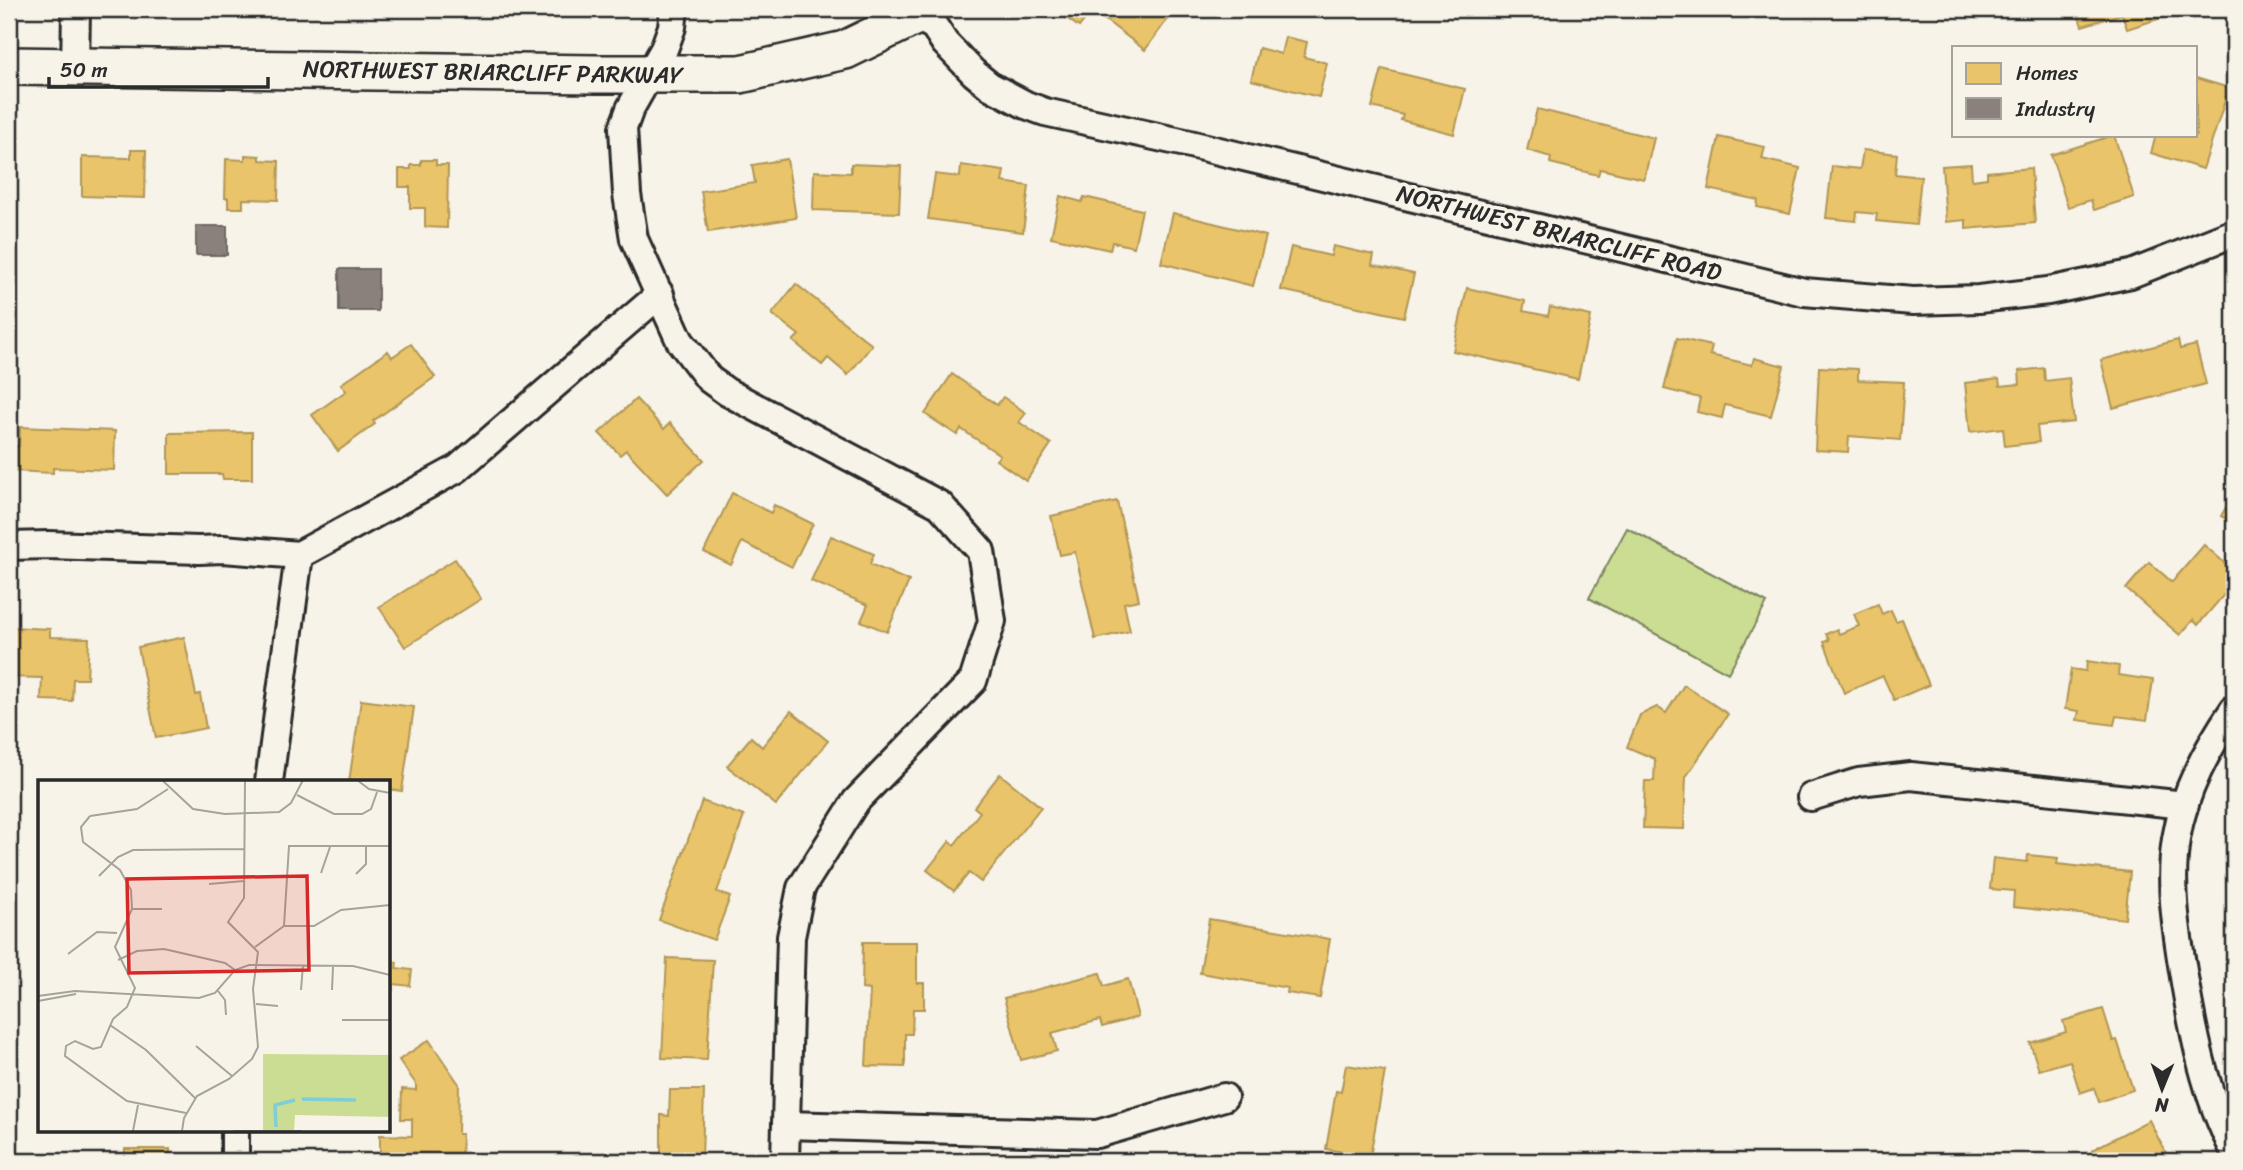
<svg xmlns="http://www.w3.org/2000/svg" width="2243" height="1170" font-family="Sriracha,sans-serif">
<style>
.pitch{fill:#cbdd92;stroke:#7b845e;stroke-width:2}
.homes{fill:#e9c46a;stroke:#b09657;stroke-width:2}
.industry{fill:#8a817c;stroke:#6e6764;stroke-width:2}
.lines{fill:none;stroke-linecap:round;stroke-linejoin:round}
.street-casing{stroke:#2b2b2b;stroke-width:32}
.secondary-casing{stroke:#2b2b2b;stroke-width:42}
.street{stroke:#f7f3e8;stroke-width:26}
.secondary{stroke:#f7f3e8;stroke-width:37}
.labels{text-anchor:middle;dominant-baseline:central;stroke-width:7;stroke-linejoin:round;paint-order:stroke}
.street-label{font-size:24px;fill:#2b2b2b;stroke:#f7f3e8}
.inset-river{fill:none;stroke:#7dced6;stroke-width:3.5}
.inset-road{fill:none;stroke:#a5a39c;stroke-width:2}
.view{fill:#d62828;fill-opacity:0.15;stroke:#d62828;stroke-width:3.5}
.inset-edge{fill:none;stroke:#2b2b2b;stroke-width:3.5}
</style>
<rect width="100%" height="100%" fill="#f7f3e8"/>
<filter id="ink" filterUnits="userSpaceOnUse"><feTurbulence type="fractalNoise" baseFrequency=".0143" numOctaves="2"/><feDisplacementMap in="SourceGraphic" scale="14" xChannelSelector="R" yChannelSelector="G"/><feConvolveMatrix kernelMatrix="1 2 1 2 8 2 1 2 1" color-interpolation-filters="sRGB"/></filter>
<g filter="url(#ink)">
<polygon class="pitch" points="1627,528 1767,603 1728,673 1589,598"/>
<g class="homes">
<polygon points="1054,9 1175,9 1145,50 1092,10 1079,27"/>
<polygon points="2076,9 2161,9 2164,17 2127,29 2122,14 2082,26"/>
<polygon points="1285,37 1307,42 1304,57 1327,63 1319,97 1251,80 1259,48 1281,54"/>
<polygon points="1382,69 1465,89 1454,134 1401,120 1403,115 1372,107"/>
<polygon points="2196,78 2229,88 2203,169 2151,153 2156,135 2196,135"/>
<polygon points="1537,109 1654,138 1644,179 1600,169 1598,175 1550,163 1551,157 1527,150"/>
<polygon points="2114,135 2134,197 2094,210 2091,200 2068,207 2051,155"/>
<polygon points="1719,137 1765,147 1762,159 1800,168 1790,214 1757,207 1758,200 1708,189"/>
<polygon points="131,150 146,150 145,198 82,196 82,157 131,158"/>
<polygon points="1863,150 1897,154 1895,174 1921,177 1916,225 1876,221 1877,214 1857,212 1856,221 1826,218 1832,166 1860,169"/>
<polygon points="245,155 260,156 260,160 279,161 278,200 243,199 243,208 228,208 228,198 225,198 226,159 245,160"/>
<polygon points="787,159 796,218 708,232 701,191 755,183 752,165"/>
<polygon points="421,160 436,160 436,165 448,165 447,228 425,227 425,208 410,208 410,187 399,187 399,169 411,169 411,165 421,165"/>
<polygon points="851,164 901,166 899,213 813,210 814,171 851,173"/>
<polygon points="1971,164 1972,180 1987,178 1987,172 2031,168 2035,223 1966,229 1966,220 1946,222 1942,166"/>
<polygon points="961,165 1004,171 1002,182 1029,186 1023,232 928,219 935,174 960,177"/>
<polygon points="1060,196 1082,202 1084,197 1142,210 1134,247 1112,242 1110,250 1051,237"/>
<polygon points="1173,213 1266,236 1253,286 1161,263"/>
<polygon points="1333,246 1374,255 1372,265 1414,274 1404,317 1281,290 1291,247 1331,256"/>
<polygon points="796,284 872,345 848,375 828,358 822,365 793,341 799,335 772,314"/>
<polygon points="1467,288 1525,301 1523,311 1548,316 1550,307 1591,316 1578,379 1453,351"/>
<polygon points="1677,338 1712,346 1710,355 1752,365 1754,358 1784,366 1771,416 1725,405 1722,418 1697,412 1700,398 1664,389"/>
<polygon points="2178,340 2180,349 2196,345 2206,384 2113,408 2101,360"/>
<polygon points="411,344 435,377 373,421 375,424 338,451 312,415 346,391 341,384 388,351 392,357"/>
<polygon points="1819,367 1858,369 1858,380 1904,382 1900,440 1849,436 1848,452 1815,450"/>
<polygon points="2044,368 2045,381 2069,378 2074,422 2037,426 2039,442 2005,446 2003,428 1970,432 1965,383 1999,379 2000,386 2020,384 2019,371"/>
<polygon points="952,374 997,405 1003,397 1026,413 1019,422 1051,444 1026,481 996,460 1000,455 961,429 957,435 925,414"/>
<polygon points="636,399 664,429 670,423 704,460 667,494 626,450 620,455 599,433"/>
<polygon points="20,427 115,431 114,470 53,468 53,473 12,471 13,446 19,446"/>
<polygon points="252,432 252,479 223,479 222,474 169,474 169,433"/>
<polygon points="732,493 771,513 774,505 813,524 792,567 742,542 731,565 704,552"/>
<polygon points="2234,493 2234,523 2221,516"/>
<polygon points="1117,501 1139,600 1124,603 1130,631 1095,639 1075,552 1060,555 1051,516"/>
<polygon points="831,536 874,554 870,564 909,581 887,632 861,621 868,605 811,581"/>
<polygon points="2204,545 2234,571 2234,583 2198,625 2193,620 2180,635 2126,589 2149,562 2172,582"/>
<polygon points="455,559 481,599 405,647 379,607"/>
<polygon points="1878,604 1882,614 1891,610 1896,621 1902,619 1929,685 1894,700 1883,676 1844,693 1824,642 1829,640 1826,634 1837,629 1839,634 1859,626 1854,614"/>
<polygon points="9,627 50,629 50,637 89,638 87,679 73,679 72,701 41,700 42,678 9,677"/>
<polygon points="184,637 196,695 200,694 206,728 156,738 138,647"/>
<polygon points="2087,661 2119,666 2118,675 2153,680 2147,720 2116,716 2114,725 2077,720 2079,711 2065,709 2071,669 2086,671"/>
<polygon points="1684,685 1728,714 1686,777 1684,829 1643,828 1645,781 1654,781 1655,759 1627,747 1640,715 1657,707 1666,713"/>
<polygon points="361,700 414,707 402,791 388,789 388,782 349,782"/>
<polygon points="791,711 828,741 776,805 727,766 751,737 762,747"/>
<polygon points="1000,774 1041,807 981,882 969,873 954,891 927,870 950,841 954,845 980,812 974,807"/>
<polygon points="702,801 744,816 717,892 730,897 714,940 659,920"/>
<polygon points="2028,855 2058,858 2057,864 2130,872 2125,919 2013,907 2014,891 1990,889 1993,858 2027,862"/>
<polygon points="1209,919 1330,939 1320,998 1287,993 1288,988 1200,973"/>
<polygon points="863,942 917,942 917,983 924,983 924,1009 913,1009 912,1034 905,1034 905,1067 866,1066 870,990 862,989"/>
<polygon points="667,958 713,960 707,1060 662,1058"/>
<polygon points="388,961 397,962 396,968 412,970 410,986 394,984 393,990 388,990"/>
<polygon points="1100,973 1104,986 1128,979 1138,1017 1102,1027 1100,1020 1052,1033 1057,1051 1021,1060 1004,998"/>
<polygon points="2103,1009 2113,1041 2117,1040 2133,1090 2099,1102 2094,1088 2080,1093 2070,1061 2039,1070 2030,1043 2066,1032 2063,1021"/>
<polygon points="429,1040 459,1084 458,1134 462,1134 461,1161 380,1161 380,1135 412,1136 412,1119 401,1119 402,1089 416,1090 416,1084 399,1060"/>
<polygon points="1346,1065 1385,1071 1370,1157 1326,1149 1336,1091 1341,1092"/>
<polygon points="670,1090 704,1090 702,1161 661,1161 661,1115 669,1116"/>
<polygon points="2149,1120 2170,1161 2098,1161 2092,1150"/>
<polygon points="125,1130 167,1130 167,1132 124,1131"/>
<polygon points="125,1149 170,1149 170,1161 124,1161"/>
</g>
<g class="industry">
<rect x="196" y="226" width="31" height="29"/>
<rect x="339" y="269" width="39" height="42"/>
</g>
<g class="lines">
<g class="street-casing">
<g id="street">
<polyline points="674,9 672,27 664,49 630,109 623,128 627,194 634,239 680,341 709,379 727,392 940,505 981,551 992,621 973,681 856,801 801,888 791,937 785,1161"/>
<polyline points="915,16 934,26 945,43 974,73 990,86 1026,105 1045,112 1190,144 1804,292 1913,301 1979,299 2048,291 2131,274 2234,233"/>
<polyline points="75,68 76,9"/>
<polyline points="9,546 49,545 199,550 223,549 299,555 457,469 660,294"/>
<path d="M 2234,709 C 2207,749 2184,791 2176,839 C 2169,884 2176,927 2183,971 C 2193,1032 2205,1095 2234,1150"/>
<polyline points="269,782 299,555"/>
<polyline points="1811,797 1859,782 1911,776 2185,805"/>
<polyline points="786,1125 1097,1134 1224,1097"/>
<polyline points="235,1130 235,1161"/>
</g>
</g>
<g class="secondary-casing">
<polyline id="secondary" points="9,66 597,74 740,74 845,50 915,16 922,9"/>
</g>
<use href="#street" class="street"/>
<use href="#secondary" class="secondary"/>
</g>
</g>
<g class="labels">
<g class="street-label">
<text transform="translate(493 72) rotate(1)">NORTHWEST BRIARCLIFF PARKWAY</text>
<text transform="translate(1559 233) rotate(14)">NORTHWEST BRIARCLIFF ROAD</text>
</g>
</g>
<g transform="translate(38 780)">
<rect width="352" height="352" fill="#f7f3e8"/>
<path d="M 225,274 L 352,275 L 352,337 L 257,335 L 256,351 L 225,351 Z" fill="#cbdd92"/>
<path class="inset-river" d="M 264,319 L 318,320M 238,347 L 237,325 L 257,320"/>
<path class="inset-road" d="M 124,0 L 155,29 L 187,34 L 241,32 L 253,23 L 265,0M 319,0 L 331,9 L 352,13M 259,15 L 296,34 L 324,34 L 333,29 L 339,12M 52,36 L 43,47 L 45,62 L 82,90 L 93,110 L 94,129 L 77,167 L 97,208 L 89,227 L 75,239 L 63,267 L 55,269 L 37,261 L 28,266 L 27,276 L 89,321 L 148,333M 52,36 L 99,29 L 130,9M 283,93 L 292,67M 318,94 L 328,84 L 328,67M 61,96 L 80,77 L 95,70 L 206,69M 171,104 L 206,101M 95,129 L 124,129M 246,146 L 251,66 L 352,66M 217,167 L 246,146 L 276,146 L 303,130 L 352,125M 30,174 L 59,152 L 79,153M 80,180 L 99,171 L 126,169 L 187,183 L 197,190M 263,210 L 265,185M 294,210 L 295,187M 180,211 L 187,220 L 188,235M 0,216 L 37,211 L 161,218 L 177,213 L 197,190 L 211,185 L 315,186 L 352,195M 0,221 L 38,214M 218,224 L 240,226M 304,240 L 352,240M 72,245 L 108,270 L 157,318M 158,266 L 194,296M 95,351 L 100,325M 144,351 L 146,338 L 159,316 L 191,299 L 214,279 L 220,267 L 215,209 L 220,172 L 190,142 L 206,118 L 207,0M 195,351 L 264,351"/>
<path class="view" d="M 269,96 L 271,190 L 91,193 L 89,99 Z"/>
<rect width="352" height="352" class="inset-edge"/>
</g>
<rect width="2243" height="1170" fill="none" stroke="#f7f3e8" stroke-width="35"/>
<rect x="18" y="18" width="2208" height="1135" fill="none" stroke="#2b2b2b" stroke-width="2.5" filter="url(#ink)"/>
<rect x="1952" y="46" width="245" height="91" fill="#f7f3e8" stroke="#a5a39c" stroke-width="2"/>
<rect x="1966" y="63" width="35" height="21" fill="#e9c46a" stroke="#a5a39c" stroke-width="2"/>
<text x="2016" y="80" font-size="21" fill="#2b2b2b">Homes</text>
<rect x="1966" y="98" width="35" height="21" fill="#8a817c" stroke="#a5a39c" stroke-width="2"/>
<text x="2016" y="116" font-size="21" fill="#2b2b2b">Industry</text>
<g transform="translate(2162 1089) rotate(181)" stroke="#f7f3e8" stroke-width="5" paint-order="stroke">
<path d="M0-5L12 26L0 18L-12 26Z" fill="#2b2b2b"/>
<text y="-10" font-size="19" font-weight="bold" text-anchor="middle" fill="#2b2b2b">N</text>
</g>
<path d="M49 77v10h219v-10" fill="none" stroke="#2b2b2b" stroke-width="3.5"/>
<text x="60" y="77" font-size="21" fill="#2b2b2b" stroke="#f7f3e8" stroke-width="5" paint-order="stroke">50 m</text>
</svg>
